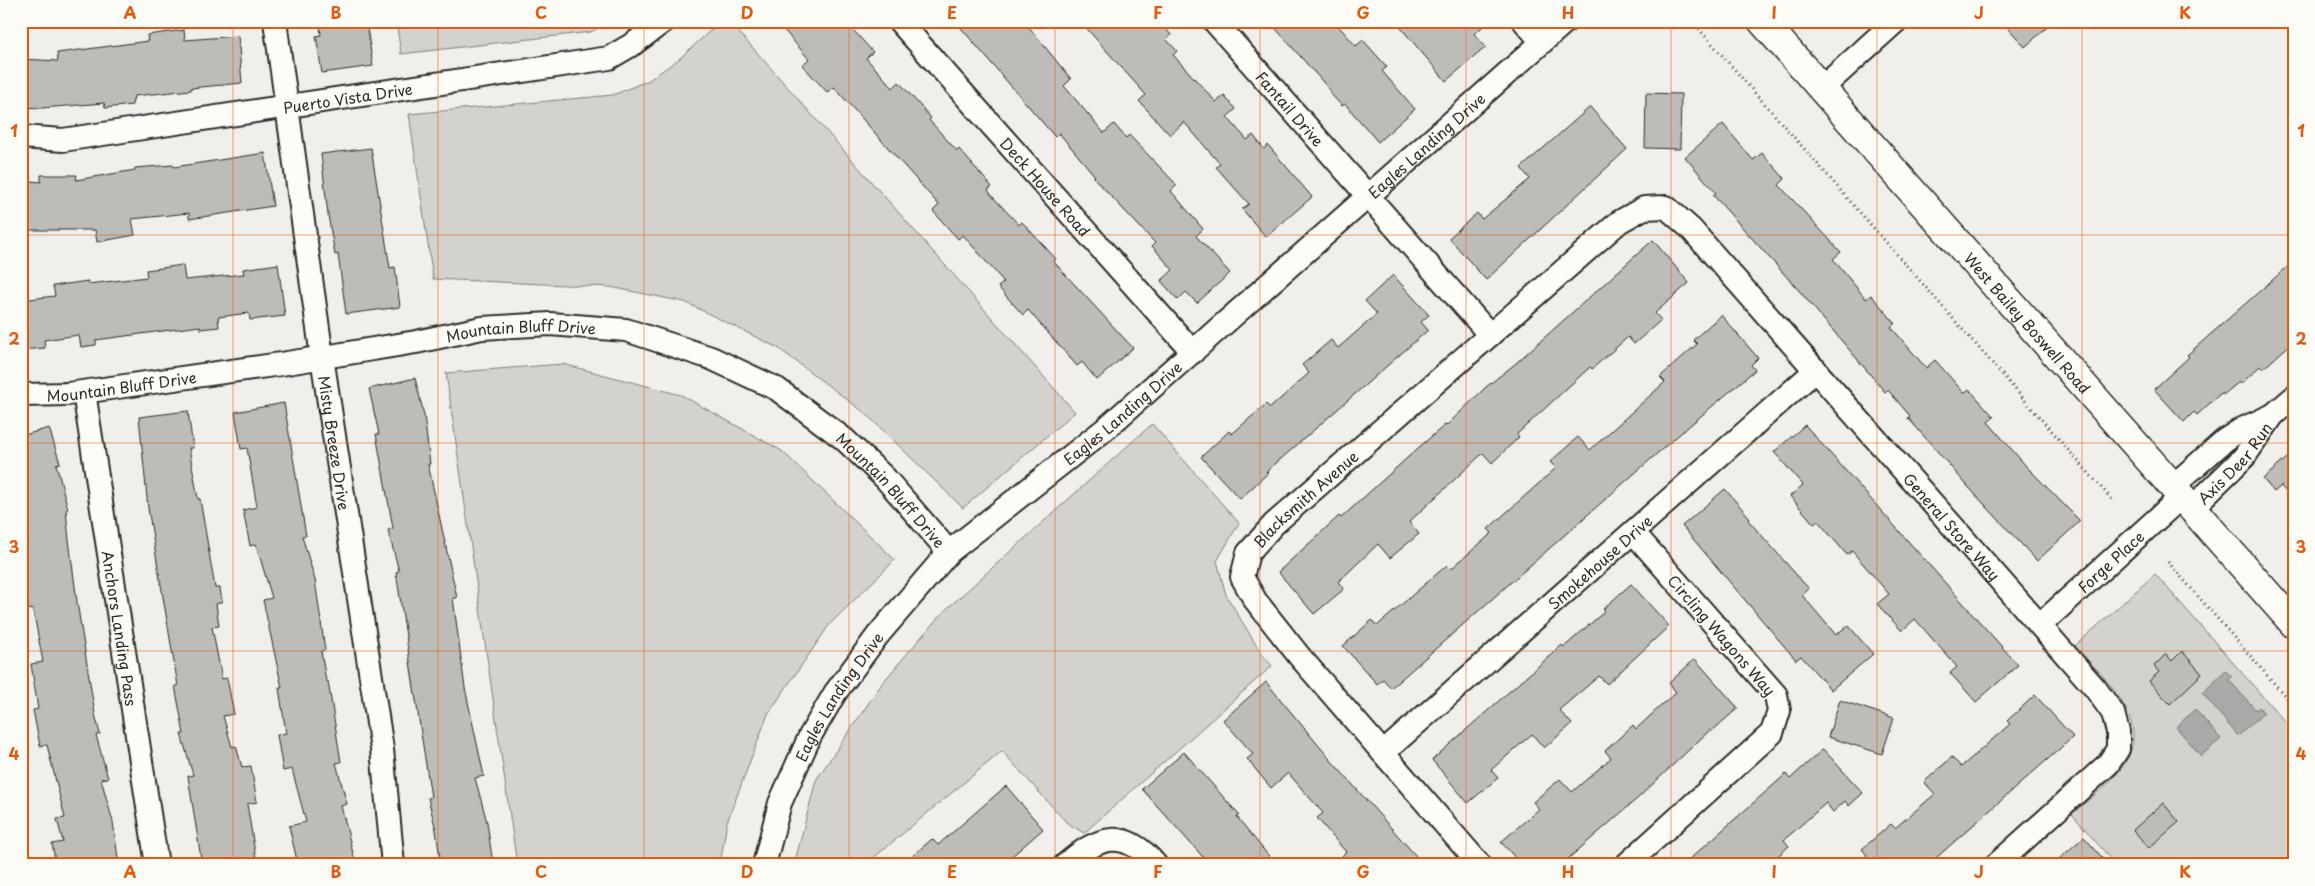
<svg xmlns="http://www.w3.org/2000/svg" width="2315" height="886" font-family="'Playpen Sans',sans-serif">
<style>
.green{fill:#d3d2cf;stroke:#7f7e7d}
.water{fill:#aaa9a7;stroke:#777775}
.building{fill:#bdbcb8;stroke:#2b2b2b}
.lines{fill:none;stroke-linecap:round;stroke-linejoin:round}
.minor-casing{stroke:#2b2b2b;stroke-width:26}
.major-casing{stroke:#2b2b2b;stroke-width:31}
.path{stroke:#2b2b2b;stroke-width:3;stroke-dasharray:1 4;stroke-linecap:butt}
.minor{stroke:#fdfcf7;stroke-width:22}
.major{stroke:#fdfcf7;stroke-width:28}
.grid{fill:none;stroke:#e8590c;stroke-width:1;stroke-opacity:0.55}
.labels{text-anchor:middle;dominant-baseline:central;stroke-width:4;stroke-linejoin:round;paint-order:stroke}
.street-label{font-size:15px;fill:#2b2b2b;stroke:#fdfcf7}
.neatline{fill:none;stroke:#e8590c;stroke-width:2}
.grid-label{font-size:16px;text-anchor:middle;font-weight:bold;fill:#e8590c}
</style>
<rect width="100%" height="100%" fill="#f0efeb"/>
<filter id="ink" filterUnits="userSpaceOnUse"><feTurbulence type="fractalNoise" baseFrequency=".02" numOctaves="2"/><feDisplacementMap in="SourceGraphic" scale="10" xChannelSelector="R" yChannelSelector="G"/><feConvolveMatrix kernelMatrix="1 2 1 2 8 2 1 2 1" color-interpolation-filters="sRGB"/></filter>
<g filter="url(#ink)">
<g class="green">
<polygon points="396,21 611,21 591,32 401,54"/>
<polygon points="721,21 729,21 1075,412 963,508 865,413 778,348 685,302 610,287 433,279 409,114 613,95 649,80 679,59"/>
<polygon points="563,364 681,395 782,451 895,560 830,624 768,714 727,822 720,865 517,865 446,373"/>
<polygon points="1152,424 1239,523 1217,561 1226,595 1261,653 1272,666 1084,833 1067,823 1002,751 865,865 794,865 816,780 883,682 941,614"/>
<path d="M 2155,574 L 2294,732 L 2294,865 L 2116,865 L 2072,814 C 2088,800 2107,786 2120,770 C 2158,724 2104,679 2075,646 Z"/>
</g>
<g class="water">
<polygon points="2226,671 2232,677 2229,680 2256,710 2259,707 2264,713 2238,736 2202,693"/>
<polygon points="2195,709 2221,739 2201,756 2176,727"/>
</g>
<g class="building">
<polygon points="319,21 366,21 373,66 322,73 316,36 321,35"/>
<polygon points="776,21 845,21 873,52 866,58 893,88 899,82 931,118 929,120 957,151 959,149 992,187 988,190 992,196 1019,225 1022,222 1056,259 1053,261 1133,348 1097,380 1082,362 1077,366 1028,310 1023,315 998,287 1004,282 963,235 958,239 933,211 939,205 834,87 827,92 802,65 809,59"/>
<polygon points="955,21 1024,21 1071,79 1064,86 1104,133 1114,124 1126,138 1129,135 1177,185 1171,191 1203,229 1196,236 1230,273 1197,303 1186,292 1178,300 1161,281 1173,270 1152,246 1155,243 1093,177 1095,176 1059,133 1055,137"/>
<polygon points="1080,21 1159,21 1171,35 1166,39 1177,51 1173,55 1216,102 1224,96 1236,109 1227,117 1247,140 1253,135 1264,149 1268,145 1312,197 1266,237 1242,209 1249,204 1216,167 1220,164 1184,122 1170,135 1139,101 1146,95"/>
<polygon points="1269,21 1334,21 1356,46 1363,40 1387,67 1382,71 1415,109 1378,142 1345,104 1342,106 1329,92 1330,90"/>
<polygon points="1395,21 1489,21 1474,34 1486,47 1446,81"/>
<polygon points="2002,21 2054,21 2025,47"/>
<polygon points="184,30 185,40 238,36 242,83 191,88 191,90 134,96 132,105 105,108 104,103 42,108 21,107 21,59 58,61 57,53 148,41 147,35"/>
<polygon points="1646,93 1681,94 1680,149 1645,148"/>
<polygon points="1590,107 1627,149 1486,280 1449,238 1477,213 1482,219 1530,179 1521,168"/>
<polygon points="1723,124 1753,160 1762,153 1785,179 1779,185 1841,252 1833,259 1866,299 1871,295 1895,323 1891,327 1926,368 1935,360 1964,393 1969,389 1994,417 1988,422 2026,466 2080,521 2037,561 1972,491 1908,418 1910,416 1888,390 1885,392 1802,294 1713,195 1716,193 1685,157"/>
<polygon points="371,148 390,268 395,267 400,307 346,314 338,254 335,255 328,215 321,154"/>
<polygon points="265,153 273,206 189,219 189,213 132,219 135,235 97,242 95,230 21,230 21,180 41,182 41,175 77,175 76,180 135,170 135,168 173,165 174,167"/>
<polygon points="1653,240 1689,283 1655,313 1661,320 1634,344 1628,337 1592,369 1590,367 1517,434 1519,437 1492,463 1483,453 1409,522 1419,534 1390,558 1378,544 1338,582 1344,589 1314,614 1278,572 1339,516 1341,518 1417,449 1446,424 1447,425 1486,387 1515,364"/>
<polygon points="2294,261 2294,341 2263,369 2260,366 2241,384 2239,382 2223,395 2221,393 2197,415 2194,412 2184,422 2154,389 2189,357 2187,355"/>
<polygon points="278,264 285,316 250,320 249,313 218,317 219,327 200,329 200,326 96,340 96,345 81,347 79,335 44,340 45,348 21,350 21,300 55,296 53,286 88,281 88,284 147,277 146,270 183,265 185,280 244,274 243,269"/>
<polygon points="1393,275 1429,315 1421,322 1428,330 1266,472 1268,473 1240,499 1201,457 1229,431 1232,434 1266,404 1270,408 1309,373 1302,365 1331,340 1338,348 1377,314 1365,301"/>
<polygon points="1721,315 1758,358 1751,365 1755,370 1668,444 1391,688 1383,679 1377,684 1343,646 1372,620 1377,626 1447,565 1451,569 1492,533 1488,529 1556,468 1550,462 1578,437 1590,450 1665,382 1660,377 1697,344 1693,340"/>
<polygon points="415,378 424,415 430,464 428,464 457,598 453,598 465,688 484,776 475,778 487,822 493,865 441,865 436,830 428,798 431,797 396,572 399,571 388,530 393,528 376,434 379,434 369,389"/>
<polygon points="284,403 306,536 302,536 315,580 325,650 321,651 326,681 328,681 341,762 336,763 347,804 341,806 356,865 298,865 289,826 306,822 292,769 283,771 277,735 286,733 279,688 282,688 263,600 272,598 256,544 250,546 243,510 257,507 247,448 241,449 235,412"/>
<polygon points="188,411 193,448 189,448 198,499 200,499 215,588 220,588 222,602 216,604 219,626 212,627 222,679 227,678 234,714 223,716 232,747 236,746 242,767 251,766 257,802 247,804 257,865 202,865 188,776 193,775 181,734 184,734 175,686 178,686 148,508 139,417"/>
<polygon points="1805,425 2018,665 1976,702 1950,673 1957,667 1915,619 1902,631 1877,604 1889,594 1852,551 1847,555 1818,521 1814,524 1790,496 1803,485 1774,452"/>
<polygon points="49,428 60,463 56,464 68,509 66,510 69,540 77,602 95,714 100,734 96,735 108,778 101,779 113,822 119,865 56,865 52,844 63,842 57,819 65,818 47,745 40,746 33,710 38,709 31,664 43,662 33,609 29,610 21,567 21,436"/>
<polygon points="2294,452 2294,502 2281,486 2274,492 2263,479"/>
<polygon points="1725,489 1750,518 1748,520 1809,589 1802,595 1836,635 1848,625 1873,654 1831,690 1801,656 1796,660 1682,526"/>
<polygon points="1631,584 1669,626 1607,684 1599,676 1559,710 1572,724 1544,748 1532,734 1491,770 1498,778 1468,803 1432,760 1562,645 1564,647 1605,611 1603,609"/>
<polygon points="2182,651 2202,674 2170,704 2149,681 2159,672 2154,666 2166,654 2172,661"/>
<polygon points="1695,659 1738,708 1711,732 1710,730 1638,798 1561,865 1522,865 1501,842 1539,809 1533,802 1560,779 1572,792 1611,758 1605,751 1633,725 1636,729 1676,692 1669,683"/>
<polygon points="1266,682 1329,758 1424,865 1349,865 1342,856 1346,852 1317,818 1323,813 1288,773 1271,788 1247,759 1253,754 1223,720"/>
<polygon points="2035,695 2073,737 1928,865 1856,865 1867,855 1862,849 1891,824 1895,828 1935,794 1924,782 1952,757 1961,767 2010,724 2007,721"/>
<polygon points="1840,700 1894,718 1882,754 1828,737"/>
<polygon points="1823,749 1863,793 1849,806 1845,801 1833,812 1826,803 1784,840 1789,846 1768,865 1683,865 1786,774 1790,779"/>
<polygon points="1184,752 1239,815 1237,817 1276,865 1210,865 1142,789"/>
<polygon points="1006,786 1043,829 1002,865 902,865 932,839 938,845"/>
<polygon points="2163,803 2179,822 2149,848 2133,830"/>
<polygon points="2084,837 2109,865 2052,865"/>
</g>
<g class="lines">
<g class="minor-casing">
<g id="minor">
<path id="s1" d="M 275,21 L 322,357 L 382,749 L 393,865"/>
<path id="s2" d="M 899,21 L 1193,352"/>
<path id="s3" d="M 1214,21 L 1490,335"/>
<polyline points="1524,21 1542,42"/>
<polyline points="1821,89 1896,21"/>
<path id="s4" d="M 21,137 L 63,140 L 609,58 L 633,44 L 664,21"/>
<path id="s5" d="M 84,392 L 157,865"/>
<path id="s6" d="M 21,395 L 68,394 L 281,364 L 416,342 L 482,328 L 550,324 L 626,330 L 711,358 L 777,389 L 844,439 L 885,478 L 949,552"/>
<polyline points="2173,486 2225,440 2242,429 2273,415"/>
<path id="s7" d="M 2192,508 L 2244,457 L 2273,415 L 2294,397"/>
<path id="s8" d="M 2040,625 L 2181,497"/>
<path id="s9" d="M 1383,753 L 1816,370"/>
<path id="s10" d="M 764,865 L 780,803 L 810,736 L 835,693 L 878,635 L 949,552 L 1104,430 L 1566,21"/>
<path d="M 1065,865 C 1099,836 1124,827 1156,865"/>
<path id="s11" d="M 1480,865 L 1300,657 L 1255,600 L 1242,577 L 1248,553 L 1274,524 L 1619,222 L 1644,208 L 1666,207 L 1691,229 L 2095,688 L 2113,713 L 2118,732 L 2118,749 L 2108,764 L 1996,865"/>
<polyline points="1626,865 1772,733 1779,711 1776,695 1633,532"/>
</g>
</g>
<g class="major-casing">
<g id="major">
<path id="s12" d="M 1762,21 L 2294,624"/>
</g>
</g>
<g class="path">
<polyline points="1692,21 2114,502"/>
<polyline points="2168,562 2294,706"/>
</g>
<use href="#minor" class="minor"/>
<use href="#major" class="major"/>
</g>
</g>
<path class="grid" d="M 233,21 L 233,865M 438,21 L 438,865M 644,21 L 644,865M 849,21 L 849,865M 1055,21 L 1055,865M 1260,21 L 1260,865M 1466,21 L 1466,865M 1671,21 L 1671,865M 1877,21 L 1877,865M 2082,21 L 2082,865M 21,235 L 2294,235M 21,443 L 2294,443M 21,651 L 2294,651"/>
<g class="labels">
<g class="street-label">
<text stroke="none"><textPath href="#s4" startOffset="330">Puerto Vista Drive</textPath></text>
<text stroke="none"><textPath href="#s3" startOffset="116">Fantail Drive</textPath></text>
<text stroke="none"><textPath href="#s10" startOffset="996">Eagles Landing Drive</textPath></text>
<text stroke="none"><textPath href="#s2" startOffset="221">Deck House Road</textPath></text>
<text stroke="none"><textPath href="#s12" startOffset="402">West Bailey Boswell Road</textPath></text>
<text stroke="none"><textPath href="#s6" startOffset="505">Mountain Bluff Drive</textPath></text>
<text stroke="none"><textPath href="#s6" startOffset="101">Mountain Bluff Drive</textPath></text>
<text stroke="none"><textPath href="#s10" startOffset="591">Eagles Landing Drive</textPath></text>
<text stroke="none"><textPath href="#s1" startOffset="426">Misty Breeze Drive</textPath></text>
<text stroke="none"><textPath href="#s7" startOffset="62">Axis Deer Run</textPath></text>
<text stroke="none"><textPath href="#s6" startOffset="926">Mountain Bluff Drive</textPath></text>
<text stroke="none"><textPath href="#s11" startOffset="478">Blacksmith Avenue</textPath></text>
<text stroke="none"><textPath href="#s11" startOffset="1376">General Store Way</textPath></text>
<text stroke="none"><textPath href="#s8" startOffset="95">Forge Place</textPath></text>
<text stroke="none"><textPath href="#s9" startOffset="289">Smokehouse Drive</textPath></text>
<text stroke="none"><textPath href="#s5" startOffset="239">Anchors Landing Pass</textPath></text>
<text transform="translate(1722 635) rotate(49)">Circling Wagons Way</text>
<text stroke="none"><textPath href="#s10" startOffset="186">Eagles Landing Drive</textPath></text>
</g>
</g>
<rect width="2315" height="886" fill="none" stroke="#fdfcf7" stroke-width="55"/>
<rect x="28" y="28" width="2260" height="830" class="neatline"/>
<g class="grid-label">
<text x="130" y="19">A</text>
<text x="336" y="19">B</text>
<text x="541" y="19">C</text>
<text x="747" y="19">D</text>
<text x="952" y="19">E</text>
<text x="1158" y="19">F</text>
<text x="1363" y="19">G</text>
<text x="1568" y="19">H</text>
<text x="1774" y="19">I</text>
<text x="1979" y="19">J</text>
<text x="2185" y="19">K</text>
<text x="14" y="137">1</text>
<text x="2301" y="137">1</text>
<text x="14" y="345">2</text>
<text x="2301" y="345">2</text>
<text x="14" y="553">3</text>
<text x="2301" y="553">3</text>
<text x="14" y="760">4</text>
<text x="2301" y="760">4</text>
<text x="130" y="878">A</text>
<text x="336" y="878">B</text>
<text x="541" y="878">C</text>
<text x="747" y="878">D</text>
<text x="952" y="878">E</text>
<text x="1158" y="878">F</text>
<text x="1363" y="878">G</text>
<text x="1568" y="878">H</text>
<text x="1774" y="878">I</text>
<text x="1979" y="878">J</text>
<text x="2185" y="878">K</text>
</g>
</svg>
